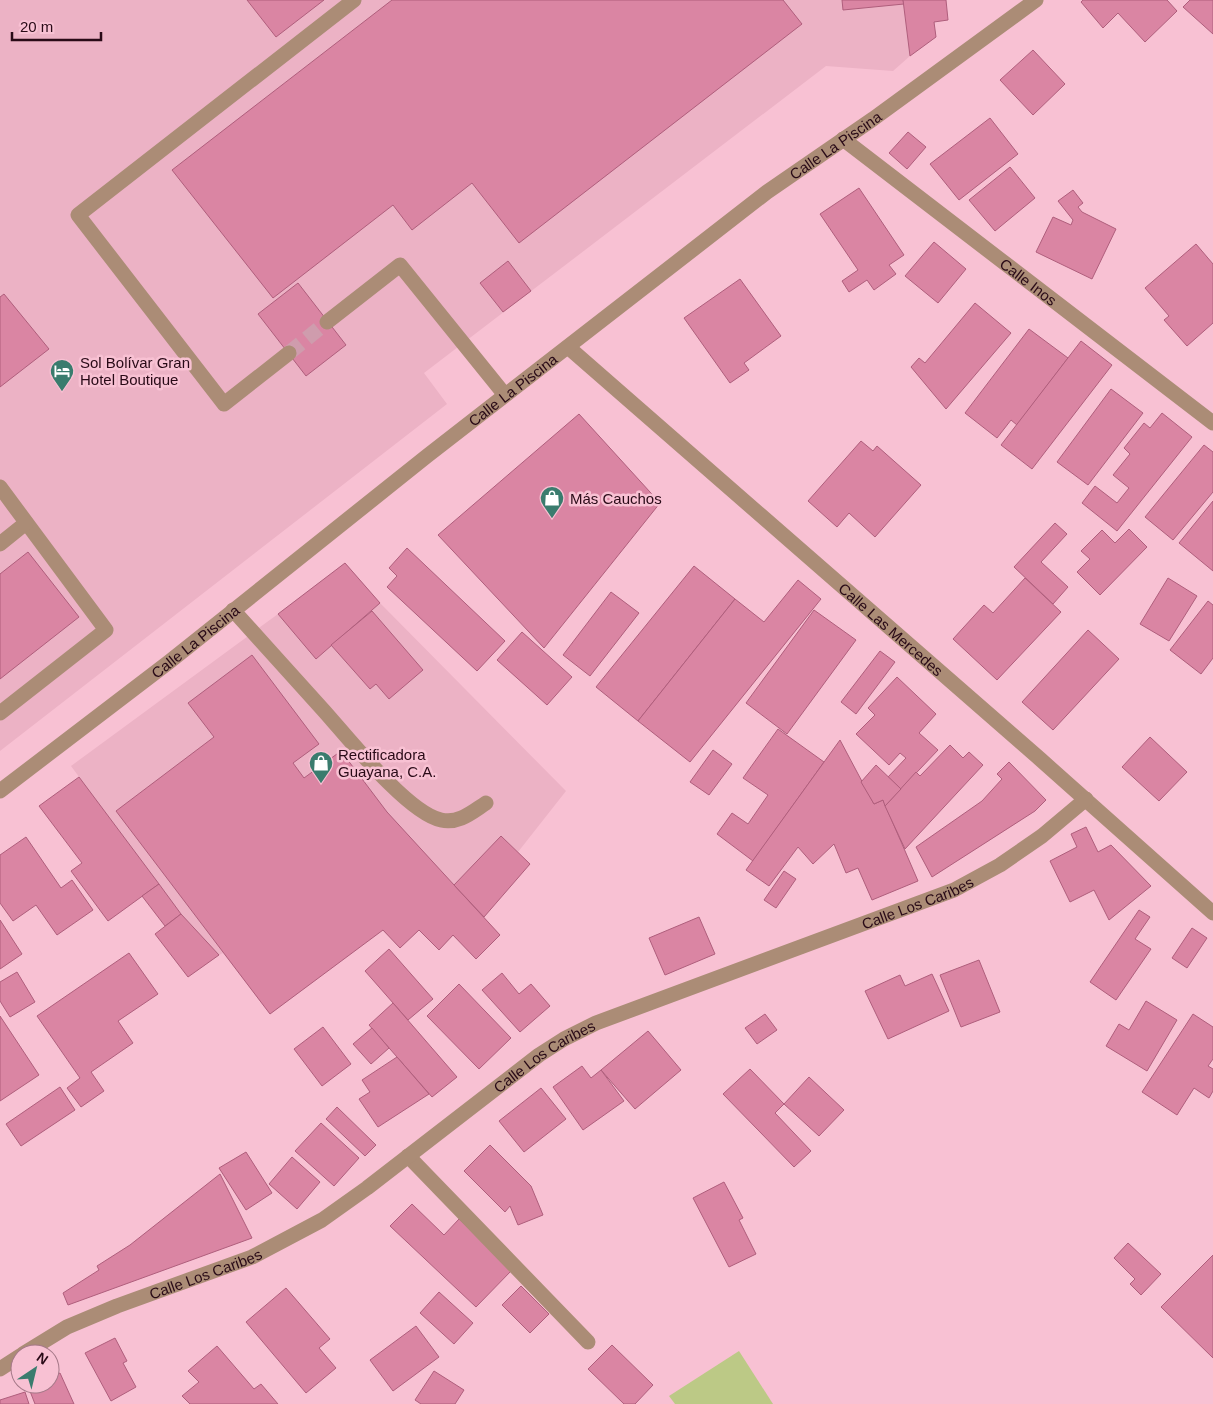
<svg xmlns="http://www.w3.org/2000/svg" width="1213" height="1404" font-family="Arial,sans-serif">
<style>
.built{fill:#ecb2c5}
.green{fill:#bcc986}
.building{fill:#da85a3;stroke:#af5e7c}
.lines{fill:none;stroke-linecap:round;stroke-linejoin:round}
.minor-tunnel{stroke:#cf9cad;stroke-width:15;stroke-dasharray:15 8;stroke-linecap:butt}
.minor{stroke:#ab8c76;stroke-width:15}
.labels{text-anchor:middle;dominant-baseline:central;stroke-width:5;stroke-linejoin:round;paint-order:stroke}
.street-label{font-size:15px;fill:#290a17;stroke:#f8c1d3}
.poi-label{font-size:15px;fill:#290a17;stroke:#f8c1d3;text-anchor:start}
</style>
<rect width="100%" height="100%" fill="#f8c1d3"/>
<g class="built">
<polygon points="0,0 903,0 910,56 893,71 826,66 424,373 447,404 0,751"/>
<polygon points="345,563 380,603 566,791 518,852 530,864 484,917 500,935 476,959 453,936 439,950 419,930 400,948 382,930 270,1014 223,953 219,955 181,914 71,766 278,614"/>
</g>
<polygon class="green" points="739,1351 773,1404 675,1404 669,1396"/>
<g class="building">
<polygon points="247,0 324,0 276,37"/>
<polygon points="392,0 783,0 802,24 519,243 472,183 412,230 393,205 273,298 172,170"/>
<polygon points="842,0 903,0 904,4 843,10"/>
<polygon points="903,0 946,0 948,20 934,22 936,37 910,56"/>
<polygon points="1083,0 1167,0 1177,11 1145,42 1118,13 1103,28 1081,2"/>
<polygon points="1190,0 1213,0 1213,34 1183,7"/>
<polygon points="1033,50 1065,84 1033,115 1000,80"/>
<polygon points="990,118 1018,154 959,200 930,164"/>
<polygon points="908,132 926,147 907,169 889,153"/>
<polygon points="1010,167 1035,198 995,231 969,200"/>
<polygon points="859,188 904,255 889,265 896,274 874,290 867,280 849,292 842,281 858,270 820,214"/>
<polygon points="1073,190 1083,203 1078,207 1082,212 1116,229 1092,279 1036,252 1053,217 1071,225 1073,220 1058,201"/>
<polygon points="934,242 966,269 938,303 905,276"/>
<polygon points="1196,244 1213,264 1213,323 1187,346 1164,320 1169,316 1145,288"/>
<polygon points="508,261 531,291 503,312 480,283"/>
<polygon points="740,279 781,336 744,363 749,370 730,383 684,318"/>
<polygon points="298,283 346,345 306,376 258,314"/>
<polygon points="4,294 49,349 0,387 0,297"/>
<polygon points="975,303 1011,333 946,409 911,367 919,358 925,363"/>
<polygon points="1029,329 1068,358 1017,425 1011,420 997,438 965,413"/>
<polygon points="1081,341 1112,365 1032,469 1001,445"/>
<polygon points="1111,389 1143,413 1088,485 1057,462"/>
<polygon points="1162,413 1192,437 1117,531 1082,503 1095,486 1117,503 1129,488 1113,475 1130,454 1124,448 1144,423 1150,428"/>
<polygon points="579,414 660,503 544,648 438,535"/>
<polygon points="861,441 873,451 877,446 921,485 875,537 849,513 837,527 808,501"/>
<polygon points="1204,445 1213,452 1213,492 1173,540 1145,517"/>
<polygon points="1213,501 1213,571 1179,543"/>
<polygon points="1055,523 1067,534 1041,562 1068,587 1053,604 1014,567"/>
<polygon points="1129,529 1147,547 1100,595 1077,572 1090,559 1081,551 1102,530 1115,543"/>
<polygon points="407,548 505,641 477,671 387,587 397,576 389,568"/>
<polygon points="28,552 79,617 0,679 0,574"/>
<polygon points="345,563 380,603 316,659 278,614"/>
<polygon points="694,566 735,599 638,721 596,687"/>
<polygon points="1025,578 1061,612 997,680 953,639 984,605 993,613"/>
<polygon points="1168,578 1197,596 1169,641 1140,624"/>
<polygon points="798,580 821,599 690,762 638,721 735,599 764,622"/>
<polygon points="611,592 639,613 590,676 563,655"/>
<polygon points="1208,601 1213,605 1213,658 1201,674 1170,650"/>
<polygon points="814,610 856,640 787,734 746,703"/>
<polygon points="372,611 423,670 389,699 376,684 370,689 331,645"/>
<polygon points="1088,630 1119,659 1053,730 1022,702"/>
<polygon points="522,632 572,677 547,705 497,660"/>
<polygon points="880,651 895,662 856,714 841,702"/>
<polygon points="252,655 319,744 293,763 304,778 341,751 387,812 500,935 476,959 453,935 439,950 419,930 400,948 383,930 270,1014 116,811 214,737 188,703"/>
<polygon points="897,677 936,714 919,733 938,750 901,789 888,777 906,758 900,753 889,765 856,734 875,715 868,708"/>
<polygon points="778,729 824,762 753,861 717,834 732,813 748,824 768,795 743,778"/>
<polygon points="1150,737 1187,772 1159,801 1122,767"/>
<polygon points="840,740 874,804 883,800 918,881 872,900 858,868 846,873 834,844 813,864 798,847 769,886 746,870"/>
<polygon points="950,745 963,758 969,752 983,765 905,849 885,806 916,772 920,776"/>
<polygon points="713,750 732,764 709,795 690,782"/>
<polygon points="1009,762 1046,800 1035,811 932,877 916,847 982,801 1002,779 997,774"/>
<polygon points="876,765 901,789 885,806 883,800 874,804 861,782"/>
<polygon points="79,777 159,884 108,921 71,871 82,863 39,806"/>
<polygon points="1086,827 1098,852 1111,845 1151,886 1109,920 1094,890 1070,902 1050,861 1077,847 1071,834"/>
<polygon points="501,836 530,864 484,917 454,885"/>
<polygon points="26,837 61,888 72,880 93,910 57,935 36,905 13,921 0,903 0,855"/>
<polygon points="784,871 796,879 776,908 764,900"/>
<polygon points="159,884 181,914 165,926 142,896"/>
<polygon points="1139,910 1150,917 1135,939 1151,949 1116,1000 1090,982"/>
<polygon points="181,914 219,955 188,977 155,934"/>
<polygon points="699,917 715,954 665,975 649,938"/>
<polygon points="0,920 22,954 0,969"/>
<polygon points="1192,928 1207,938 1187,968 1172,958"/>
<polygon points="389,949 433,999 408,1020 365,971"/>
<polygon points="129,953 158,994 118,1021 133,1043 91,1072 104,1091 81,1107 67,1088 80,1078 37,1016"/>
<polygon points="979,960 1000,1012 961,1027 940,975"/>
<polygon points="17,972 35,1002 10,1017 0,1001 0,982"/>
<polygon points="502,973 519,994 531,984 550,1006 520,1032 482,990"/>
<polygon points="932,974 949,1011 888,1039 865,991 900,975 905,986"/>
<polygon points="459,984 511,1038 479,1069 427,1016"/>
<polygon points="1146,1001 1177,1020 1147,1071 1106,1046 1119,1024 1129,1030"/>
<polygon points="393,1003 457,1077 432,1097 369,1025"/>
<polygon points="765,1014 777,1030 757,1044 745,1028"/>
<polygon points="1193,1014 1213,1027 1213,1059 1208,1066 1213,1069 1213,1091 1209,1098 1194,1088 1177,1115 1142,1092"/>
<polygon points="0,1016 39,1075 0,1101"/>
<polygon points="323,1027 351,1064 322,1086 294,1049"/>
<polygon points="372,1028 389,1048 371,1064 353,1044"/>
<polygon points="648,1031 681,1070 635,1109 601,1070"/>
<polygon points="397,1057 429,1094 378,1127 359,1099 370,1092 362,1080"/>
<polygon points="582,1066 591,1078 601,1070 624,1101 583,1130 553,1087"/>
<polygon points="750,1069 784,1104 775,1113 811,1151 794,1167 723,1094"/>
<polygon points="809,1077 844,1110 819,1136 784,1104"/>
<polygon points="60,1087 75,1110 21,1146 6,1124"/>
<polygon points="541,1088 566,1119 524,1152 499,1121"/>
<polygon points="337,1107 376,1145 365,1156 326,1119"/>
<polygon points="321,1123 359,1158 334,1186 295,1151"/>
<polygon points="490,1145 531,1186 543,1215 518,1225 510,1206 505,1212 464,1171"/>
<polygon points="246,1152 272,1193 246,1210 219,1168"/>
<polygon points="292,1157 320,1182 297,1209 269,1184"/>
<polygon points="220,1174 252,1238 68,1305 63,1293 99,1270 97,1266 130,1245"/>
<polygon points="724,1182 743,1218 739,1220 756,1254 729,1267 693,1198"/>
<polygon points="412,1204 444,1235 459,1219 512,1270 476,1307 390,1226"/>
<polygon points="1128,1243 1161,1274 1141,1295 1130,1284 1135,1279 1114,1258"/>
<polygon points="1213,1255 1213,1358 1161,1307"/>
<polygon points="521,1286 549,1314 530,1333 502,1305"/>
<polygon points="286,1288 330,1339 319,1348 336,1368 306,1393 246,1322"/>
<polygon points="439,1292 473,1323 454,1344 420,1313"/>
<polygon points="416,1326 439,1357 393,1391 370,1360"/>
<polygon points="115,1338 127,1361 123,1363 136,1387 111,1401 85,1353"/>
<polygon points="612,1345 653,1385 635,1404 624,1404 588,1369"/>
<polygon points="217,1346 254,1389 261,1384 278,1404 190,1404 182,1396 199,1382 188,1371"/>
<polygon points="434,1371 464,1390 455,1404 421,1404 415,1400"/>
<polygon points="60,1373 74,1404 35,1404 28,1386 33,1384 50,1384 50,1377"/>
<polygon points="25,1392 29,1404 0,1404 0,1400"/>
</g>
<g class="lines">
<polyline class="minor-tunnel" points="289,353 327,322"/>
<g class="minor">
<path id="s1" d="M 843,139 L 1213,423"/>
<polyline points="327,322 400,265 505,395"/>
<path id="s2" d="M 568,347 L 1040,759 L 1213,913"/>
<polyline points="289,353 224,404 78,215 354,0"/>
<polyline points="0,487 106,630 0,713"/>
<polyline points="0,544 26,523"/>
<path d="M 233,610 C 264,644 294,678 325,712 C 349,739 408,813 441,820 C 459,824 472,812 486,803"/>
<path id="s3" d="M 0,791 L 169,662 L 427,456 L 767,192 L 873,119 L 1036,0"/>
<polyline points="408,1156 588,1342"/>
<path id="s4" d="M 23,1354 L 67,1327 L 117,1306 L 252,1257 L 322,1220 L 367,1188 L 539,1055 L 564,1039 L 596,1023 L 954,890 L 1000,865 L 1042,836 L 1086,799"/>
<polyline points="0,1369 20,1356"/>
</g>
</g>
<defs>
<g id="hotel-pin" transform="scale(1.25)"><path d="M0 17L-7.5 6A9.5 9.5 0 1 1 7.5 6Z" fill="#3a7c6e" stroke="#f8c1d3"/><path d="M-6-4.5h1.5V1H6V5H4.5V3h-9V5H-6ZM-4 0a1.8 1.8 0 1 1 3.6 0ZM.5 0V-2.5h3Q6-2.5 6 0Z" fill="#fff"/></g>
<g id="shop-pin" transform="scale(1.25)"><path d="M0 17L-7.5 6A9.5 9.5 0 1 1 7.5 6Z" fill="#3a7c6e" stroke="#f8c1d3"/><path d="M-5-2.5h2.3a2.7 3.5 0 0 1 5.4 0H5L5.5 6h-11ZM-1.5-2.5h3a1.5 2.3 0 0 0-3 0Z" fill="#fff"/></g>
</defs>
<g fill-rule="evenodd">
<use href="#hotel-pin" x="62" y="371"/>
<use href="#shop-pin" x="552" y="498"/>
<use href="#shop-pin" x="321" y="763"/>
</g>
<g class="labels">
<g class="street-label">
<text stroke="none"><textPath href="#s3" startOffset="1056">Calle La Piscina</textPath></text>
<text stroke="none"><textPath href="#s1" startOffset="234">Calle Inos</textPath></text>
<text stroke="none"><textPath href="#s3" startOffset="651">Calle La Piscina</textPath></text>
<text stroke="none"><textPath href="#s2" startOffset="429">Calle Las Mercedes</textPath></text>
<text stroke="none"><textPath href="#s3" startOffset="246">Calle La Piscina</textPath></text>
<text stroke="none"><textPath href="#s4" startOffset="1010">Calle Los Caribes</textPath></text>
<text stroke="none"><textPath href="#s4" startOffset="605">Calle Los Caribes</textPath></text>
<text stroke="none"><textPath href="#s4" startOffset="200">Calle Los Caribes</textPath></text>
</g>
<g class="poi-label">
<text x="80" y="362">Sol Bolívar Gran<tspan x="80" dy="17">Hotel Boutique</tspan></text>
<text x="570" y="498">Más Cauchos</text>
<text x="338" y="754">Rectificadora<tspan x="338" dy="17">Guayana, C.A.</tspan></text>
</g>
</g>
<g transform="translate(35 1369) rotate(35)"><circle r="24" fill="#f8c1d3" stroke="#a57888"/>
<path d="M0-4L9 19L0 12L-9 19Z" fill="#3a7c6e"/>
<text y="-8" font-size="14" font-weight="bold" text-anchor="middle" fill="#290a17">N</text>
</g>
<path d="M12 32v8h89v-8" fill="none" stroke="#290a17" stroke-width="2.5"/>
<text x="20" y="32" font-size="15" fill="#290a17" stroke="#f8c1d3" stroke-width="4" paint-order="stroke">20 m</text>
</svg>
